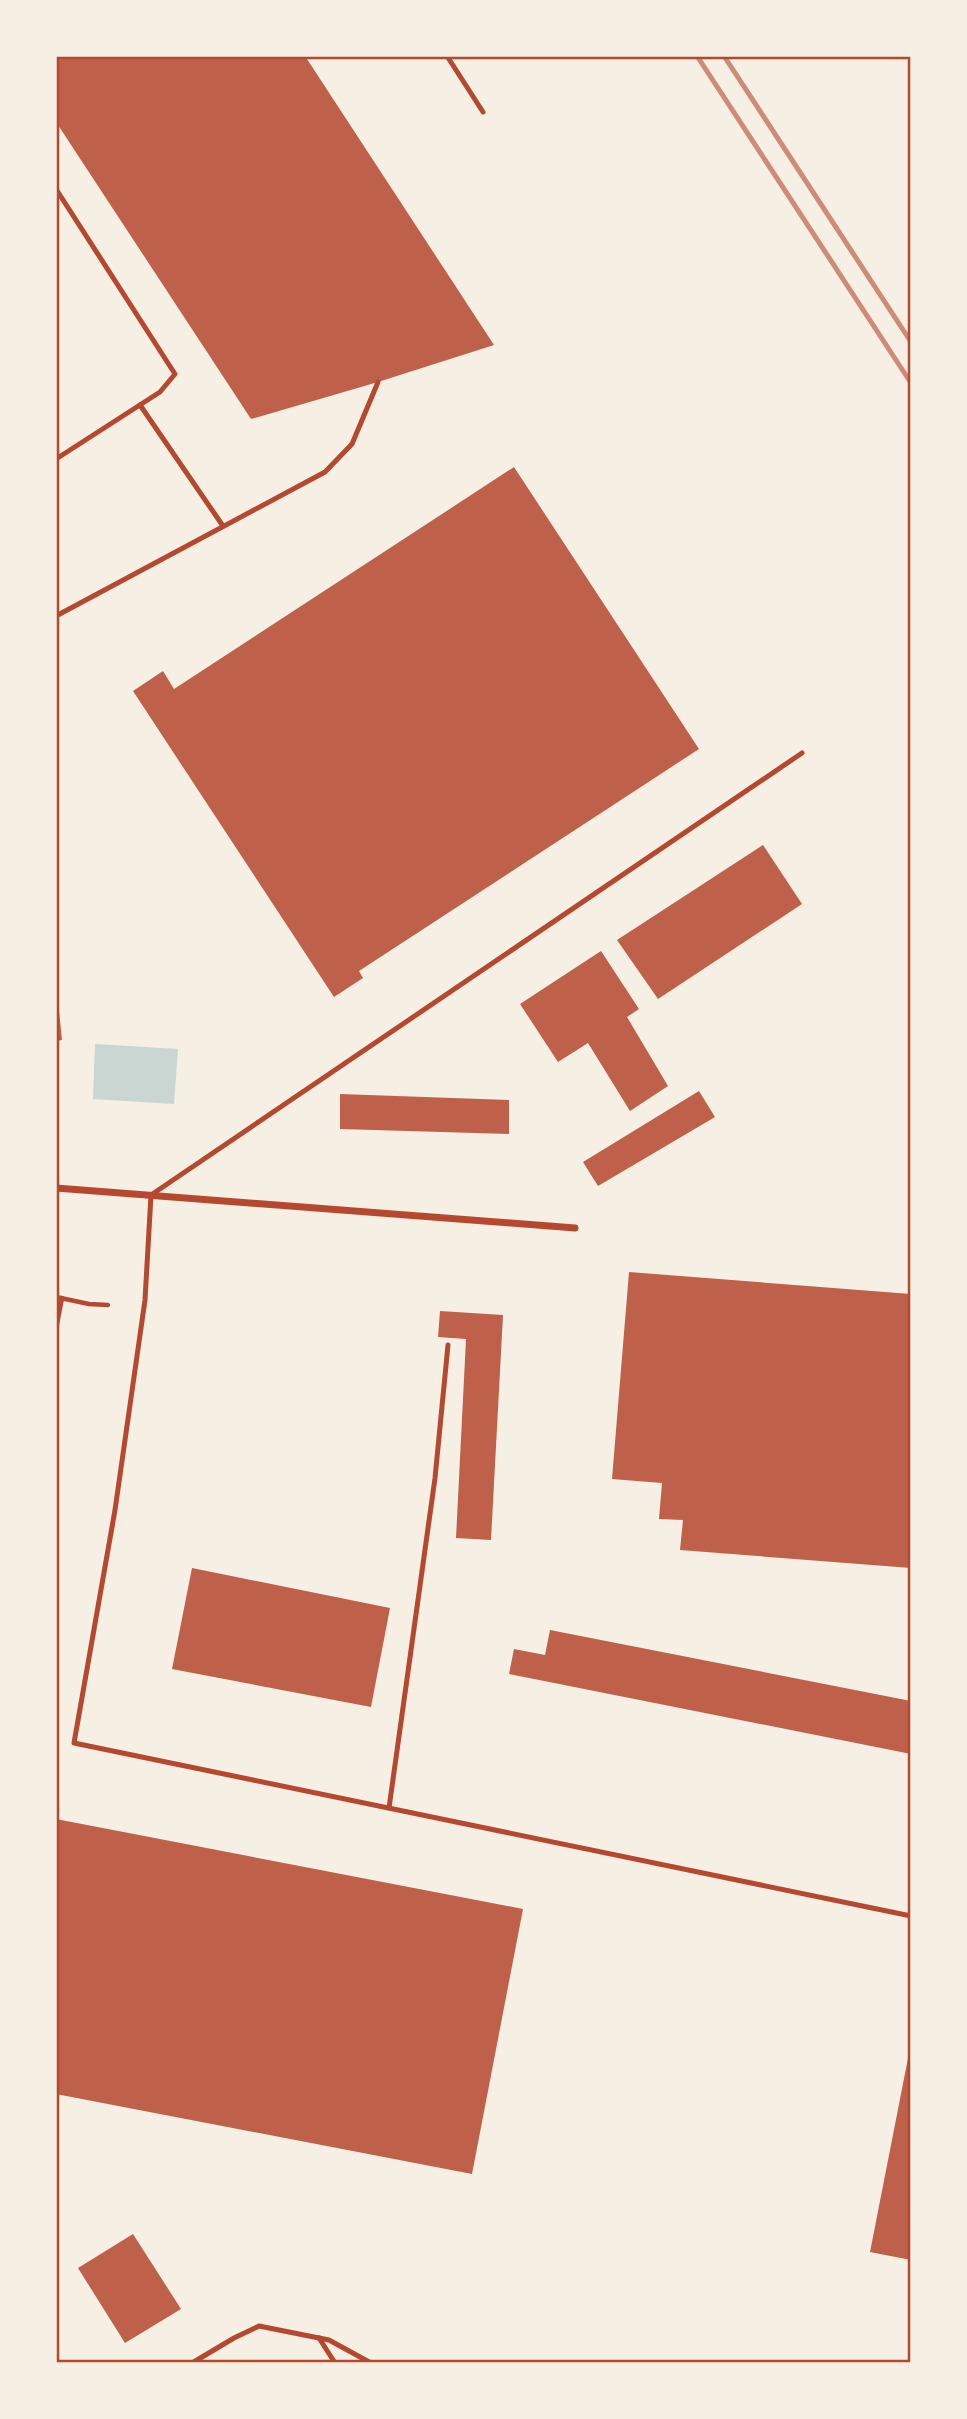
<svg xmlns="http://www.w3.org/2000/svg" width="967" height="2419" font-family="Poppins,sans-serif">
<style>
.water{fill:#c9d6d2}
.building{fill:#bf614a}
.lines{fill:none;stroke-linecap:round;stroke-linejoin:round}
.path{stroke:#b5482f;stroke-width:4.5}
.service{stroke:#b5482f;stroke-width:5}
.minor{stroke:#b5482f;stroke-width:7}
.rail{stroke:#cf8b77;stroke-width:5}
.neatline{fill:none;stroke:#b5482f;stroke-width:2.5}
</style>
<rect width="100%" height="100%" fill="#f6efe4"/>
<polygon class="water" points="95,1044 178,1049 174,1104 93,1099"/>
<g class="building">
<polygon points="56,56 305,56 494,345 378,382 251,419 56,122"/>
<polygon points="514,467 699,749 359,971 363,978 334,997 133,691 163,671 174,689"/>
<polygon points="763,845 802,904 658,999 617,940"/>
<polygon points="601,951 639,1009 627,1017 668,1086 630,1111 588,1043 558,1062 520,1004"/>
<polygon points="56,1001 58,1001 62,1040 56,1041"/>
<polygon points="699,1091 715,1117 598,1186 583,1162"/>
<polygon points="340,1094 509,1100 509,1134 340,1129"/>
<polygon points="629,1272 911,1294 911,1568 680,1550 683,1520 659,1519 662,1483 612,1479"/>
<polygon points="440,1311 503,1315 491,1540 456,1538 466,1339 438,1337"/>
<polygon points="192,1568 390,1608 371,1707 172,1669"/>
<polygon points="550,1630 911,1701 911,1754 509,1674 514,1649 545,1655"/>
<polygon points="56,1819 523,1909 472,2174 56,2094"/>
<polygon points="910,2048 911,2049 911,2260 870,2252"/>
<polygon points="133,2234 181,2309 125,2343 78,2268"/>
</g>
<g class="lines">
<g class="path">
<polyline points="56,1297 89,1304 108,1305"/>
<polyline points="56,1329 62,1298"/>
</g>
<g class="service">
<polyline points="447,56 483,112"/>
<polyline points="56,189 175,374 160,392 56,459"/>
<polyline points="140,405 223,526"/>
<polyline points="56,616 325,472 352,444 378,382"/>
<polyline points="802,753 151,1195 145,1300 115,1510 74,1743 911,1916"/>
<polyline points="389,1808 435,1478 448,1345"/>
<polyline points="319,2338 335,2363"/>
<polyline points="192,2363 234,2338 259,2326 329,2340 371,2363"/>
</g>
<polyline class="minor" points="56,1188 575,1228"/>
<g class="rail">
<polyline points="697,56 911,383"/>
<polyline points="724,56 911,342"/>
</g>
</g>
<rect width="967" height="2419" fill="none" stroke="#f6efe4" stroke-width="116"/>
<rect x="58" y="58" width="851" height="2303" class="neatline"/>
</svg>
